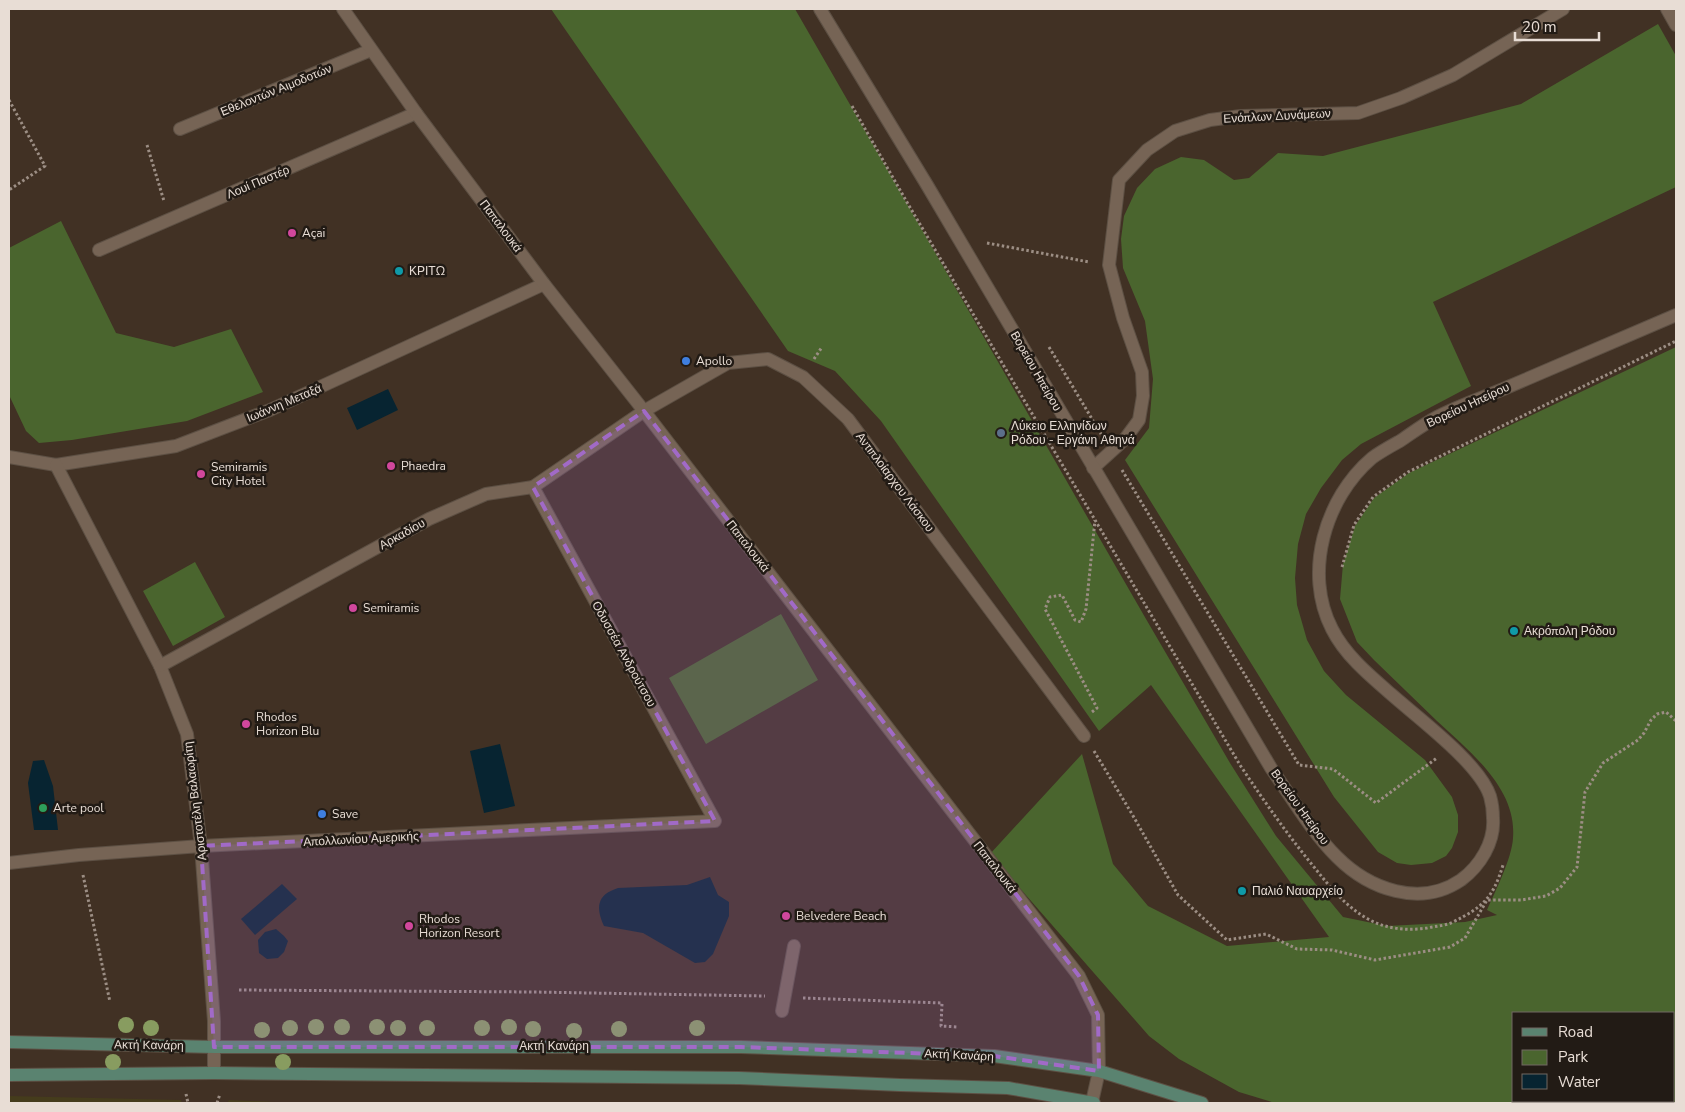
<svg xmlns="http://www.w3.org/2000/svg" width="1685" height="1112" font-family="'Nunito Sans',sans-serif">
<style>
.green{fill:#4a652e;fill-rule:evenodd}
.sand{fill:#453c1c}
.water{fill:#072431}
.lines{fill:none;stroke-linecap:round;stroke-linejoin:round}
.service-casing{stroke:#5d5044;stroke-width:14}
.minor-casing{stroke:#5d5044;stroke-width:14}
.tertiary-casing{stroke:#5d5044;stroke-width:14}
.secondary-casing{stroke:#5d5044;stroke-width:14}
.path{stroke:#9c8e84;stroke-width:3;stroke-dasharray:2.5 2.5;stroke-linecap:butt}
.service{stroke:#766455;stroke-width:12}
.minor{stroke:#766455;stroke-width:12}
.tertiary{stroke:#766455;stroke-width:12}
.secondary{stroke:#5a8370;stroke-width:12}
.tree{fill:#889c60}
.marked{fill:#a16ac7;fill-opacity:0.2;stroke:#a16ac7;stroke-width:4;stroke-dasharray:10 6;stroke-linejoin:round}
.hotel-dot{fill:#d1479c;stroke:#221b15;stroke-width:2}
.culture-dot{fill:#0f9aa8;stroke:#221b15;stroke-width:2}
.shop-dot{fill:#3f7fe0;stroke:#221b15;stroke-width:2}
.service-dot{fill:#5c6f8a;stroke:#221b15;stroke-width:2}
.leisure-dot{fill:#2e9e5b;stroke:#221b15;stroke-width:2}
.labels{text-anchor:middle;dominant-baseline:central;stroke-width:5;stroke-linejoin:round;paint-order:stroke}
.street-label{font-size:12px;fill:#e8ddd5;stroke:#221b15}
.poi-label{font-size:12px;fill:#e8ddd5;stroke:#221b15;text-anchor:start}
</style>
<rect width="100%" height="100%" fill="#413124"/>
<g class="green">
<path d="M 551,9 L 795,9 L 1146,619 L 1230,763 L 1276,836 L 1343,917 L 1387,926 L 1465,922 L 1497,915 L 1487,910 C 1495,892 1512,858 1513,838 C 1517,788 1470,752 1437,721 C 1416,701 1395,680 1374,660 L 1357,642 L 1340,599 L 1343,564 L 1355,526 L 1374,498 L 1409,473 L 1676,347 L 1676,1103 L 1275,1103 L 1239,1092 L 1179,1059 L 1149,1036 L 990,854 L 1082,754 L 1113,864 L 1148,906 L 1227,946 L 1329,937 L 1151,685 L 1099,731 L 881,421 L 835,371 L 788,351 ZM 1514,1013 L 1674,1013 L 1674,1101 L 1514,1101 Z"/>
<polygon points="1658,24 1676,56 1676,187 1433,302 1471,386 1361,444 1342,460 1321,488 1306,514 1298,544 1295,578 1297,605 1307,640 1324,671 1346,695 1425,760 1452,797 1458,815 1458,832 1452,848 1446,856 1432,863 1411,865 1397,863 1378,852 1334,797 1125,460 1149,428 1153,379 1145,321 1123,268 1121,239 1124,216 1137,188 1155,169 1181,157 1204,160 1234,180 1249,178 1278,153 1323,156 1521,104"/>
<polygon points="61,221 116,333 174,347 231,329 263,392 187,421 72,440 39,443 26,431 9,395 9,248"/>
<polygon points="195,562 225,617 173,646 143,591"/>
<polygon points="781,614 818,680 706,744 669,678"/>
</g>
<g class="sand">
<polygon points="9,1096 181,1100 182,1103 9,1103"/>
<polygon points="229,1100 296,1103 227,1103"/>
</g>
<g class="water">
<polygon points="388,389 398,410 357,430 347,408"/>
<polygon points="500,744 515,806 484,813 470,751"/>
<polygon points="44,760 53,786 58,830 34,830 28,783 33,761"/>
<path d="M 710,877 L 718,895 L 729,902 L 729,916 L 713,954 L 705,962 L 695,963 L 643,933 L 604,926 C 596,908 596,895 618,888 L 687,885 Z"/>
<polygon points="282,884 297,899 255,935 241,919"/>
<polygon points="276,929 284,936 288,941 284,952 278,958 267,959 259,953 258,940 265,932"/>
</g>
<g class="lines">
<g class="service-casing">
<g id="service">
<polyline points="180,129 371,50"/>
<polyline points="99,250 416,113"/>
<polyline points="782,1011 794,946"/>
</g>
</g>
<g class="minor-casing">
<g id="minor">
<polyline points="1667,9 1676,25"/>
<polyline points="9,457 56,465 176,446 270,410 544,284"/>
<polyline points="56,465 160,666 187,734 201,846 214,1021 214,1073"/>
<polyline points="1093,468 1125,439 1139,420 1143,396 1142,372 1123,318 1109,265 1119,180 1147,150 1175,131 1210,120 1241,116 1358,113 1401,98 1453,75 1563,9"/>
<polyline points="160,666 429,519 486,494 533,487 644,411 728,363 768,359 803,377 848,419 1084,736"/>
<polyline points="9,863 79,855 201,846 715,821 533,487"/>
</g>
</g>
<g class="tertiary-casing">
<g id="tertiary">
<polyline points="343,9 416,113 544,284 644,411 1079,976 1098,1015 1099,1071 1092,1102"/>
<path d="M 820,9 L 927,185 L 1271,768 C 1292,798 1311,831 1337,857 C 1369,889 1420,908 1461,880 C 1480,866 1495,842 1493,818 C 1493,812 1492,803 1490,796 C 1479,763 1418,718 1391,694 C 1369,675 1345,655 1332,629 C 1303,573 1325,498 1372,458 C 1380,452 1391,446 1400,441 C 1412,433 1424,424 1437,417 C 1460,405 1485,397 1508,387 C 1564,363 1620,339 1676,315"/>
</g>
</g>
<g class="secondary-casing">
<g id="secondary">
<polyline points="9,1042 214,1047 741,1047 994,1056 1099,1071 1202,1103"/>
<polyline points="9,1075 214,1073 739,1078 900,1085 1008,1088 1094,1103"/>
</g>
</g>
<g class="path">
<polyline points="9,100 45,166 9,190"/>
<path d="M 852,106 L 908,204 L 1240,765 C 1264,801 1287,834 1314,867 C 1330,887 1345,906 1368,919 C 1386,929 1407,931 1427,928 C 1436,926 1445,926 1453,922 C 1483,907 1493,898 1503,865"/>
<polyline points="147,145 164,201"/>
<polyline points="987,243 1089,262"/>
<polyline points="1049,347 1101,434"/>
<polyline points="814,359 822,347"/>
<polyline points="1122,470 1299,765 1333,769 1376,803 1437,758"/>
<polyline points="1342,567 1354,525 1373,497 1408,472 1676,341"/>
<polyline points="1092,712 1097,708 1045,609 1050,597 1062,595 1075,620 1081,622 1086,609 1095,520"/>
<polyline points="1094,751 1132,814 1178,895 1227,940 1266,934 1297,949 1332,950 1375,960 1450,947 1465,938 1487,900 1521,900 1546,896 1560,888 1577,867 1585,792 1603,763 1638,740 1644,733 1651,720 1657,714 1666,712 1676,721"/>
<polyline points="83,875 110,1002"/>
<polyline points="239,990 533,992 765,996"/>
<polyline points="803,998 942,1003 941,1026 958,1027"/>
<polyline points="186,1094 188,1103"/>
<polyline points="217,1103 220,1094"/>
</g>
<use href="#service" class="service"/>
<use href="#minor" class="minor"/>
<use href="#tertiary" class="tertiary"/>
<use href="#secondary" class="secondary"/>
</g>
<g class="tree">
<circle cx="126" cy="1025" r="8"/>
<circle cx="316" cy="1027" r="8"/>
<circle cx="342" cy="1027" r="8"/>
<circle cx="377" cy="1027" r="8"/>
<circle cx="509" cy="1027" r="8"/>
<circle cx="151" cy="1028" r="8"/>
<circle cx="290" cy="1028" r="8"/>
<circle cx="398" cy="1028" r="8"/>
<circle cx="427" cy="1028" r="8"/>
<circle cx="482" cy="1028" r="8"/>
<circle cx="697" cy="1028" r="8"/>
<circle cx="533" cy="1029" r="8"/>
<circle cx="619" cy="1029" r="8"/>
<circle cx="262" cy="1030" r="8"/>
<circle cx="574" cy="1031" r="8"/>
<circle cx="113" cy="1062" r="8"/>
<circle cx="283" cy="1062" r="8"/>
</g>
<path class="marked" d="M 644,411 L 1079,976 L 1098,1015 L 1099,1071 L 994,1056 L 741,1047 L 214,1047 L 201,846 L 715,821 L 533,487 Z"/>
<g class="hotel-dot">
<circle cx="292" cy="233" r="5"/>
<circle cx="391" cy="466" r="5"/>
<circle cx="201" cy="474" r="5"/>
<circle cx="353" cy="608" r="5"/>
<circle cx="246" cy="724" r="5"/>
<circle cx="786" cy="916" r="5"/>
<circle cx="409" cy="926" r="5"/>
</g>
<g class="culture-dot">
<circle cx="399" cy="271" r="5"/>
<circle cx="1514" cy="631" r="5"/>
<circle cx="1242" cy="891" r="5"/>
</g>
<g class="shop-dot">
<circle cx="686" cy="361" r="5"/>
<circle cx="322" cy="814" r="5"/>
</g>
<circle class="service-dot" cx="1001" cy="433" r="5"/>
<circle class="leisure-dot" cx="43" cy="808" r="5"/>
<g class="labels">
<g class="street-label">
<text transform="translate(276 90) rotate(-22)">Εθελοντών Αιμοδοτών</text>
<text transform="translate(1277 116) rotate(-3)">Ενόπλων Δυνάμεων</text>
<text transform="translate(258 182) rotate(-23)">Λουί Παστέρ</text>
<text transform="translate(501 226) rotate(53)">Παπαλουκά</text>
<text transform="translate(1036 371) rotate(60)">Βορείου Ηπείρου</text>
<text transform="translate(284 403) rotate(-23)">Ιωάννη Μεταξά</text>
<text transform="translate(1468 405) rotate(-25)">Βορείου Ηπείρου</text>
<text transform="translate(895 482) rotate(53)">Αντιπλοίαρχου Λάσκου</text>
<text transform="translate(402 534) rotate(-29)">Αρκαδίου</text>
<text transform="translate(748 546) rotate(52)">Παπαλουκά</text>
<text transform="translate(624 654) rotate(61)">Οδυσσέα Ανδρούτσου</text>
<text transform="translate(195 801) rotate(-97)">Αριστοτέλη Βαλαωρίτη</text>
<text transform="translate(1300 807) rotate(54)">Βορείου Ηπείρου</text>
<text transform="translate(361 839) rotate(-3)">Απολλωνίου Αμερικής</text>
<text transform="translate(995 867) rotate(52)">Παπαλουκά</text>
<text transform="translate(149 1045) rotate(1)">Ακτή Κανάρη</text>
<text x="554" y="1046">Ακτή Κανάρη</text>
<text transform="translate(959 1055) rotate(3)">Ακτή Κανάρη</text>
</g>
<g class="poi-label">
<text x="302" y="233">Açai</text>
<text x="409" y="271">ΚΡΙΤΩ</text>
<text x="696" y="361">Apollo</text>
<text x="1011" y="426">Λύκειο Ελληνίδων<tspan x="1011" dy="14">Ρόδου - Εργάνη Αθηνά</tspan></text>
<text x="401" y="466">Phaedra</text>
<text x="211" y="467">Semiramis<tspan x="211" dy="14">City Hotel</tspan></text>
<text x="363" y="608">Semiramis</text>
<text x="1524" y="631">Ακρόπολη Ρόδου</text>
<text x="256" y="717">Rhodos<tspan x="256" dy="14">Horizon Blu</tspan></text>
<text x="53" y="808">Arte pool</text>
<text x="332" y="814">Save</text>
<text x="1252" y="891">Παλιό Ναυαρχείο</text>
<text x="796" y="916">Belvedere Beach</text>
<text x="419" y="919">Rhodos<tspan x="419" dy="14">Horizon Resort</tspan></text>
</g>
</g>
<rect width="1685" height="1112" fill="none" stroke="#e8ddd5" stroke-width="20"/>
<rect x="1512" y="1012" width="162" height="90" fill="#221b15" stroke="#716962"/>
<rect x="1522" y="1028" width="25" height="8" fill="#5a8370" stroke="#716962"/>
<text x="1558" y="1037" font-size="15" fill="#e8ddd5">Road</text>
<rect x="1522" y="1050" width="25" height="15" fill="#4a652e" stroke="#716962"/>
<text x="1558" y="1062" font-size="15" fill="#e8ddd5">Park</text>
<rect x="1522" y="1074" width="25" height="15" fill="#072431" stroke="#716962"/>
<text x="1558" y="1087" font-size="15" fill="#e8ddd5">Water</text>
<path d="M1515 32v8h84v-8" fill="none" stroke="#e8ddd5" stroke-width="2.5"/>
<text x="1522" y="32" font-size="15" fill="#e8ddd5" stroke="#221b15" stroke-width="4" paint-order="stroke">20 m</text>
</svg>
